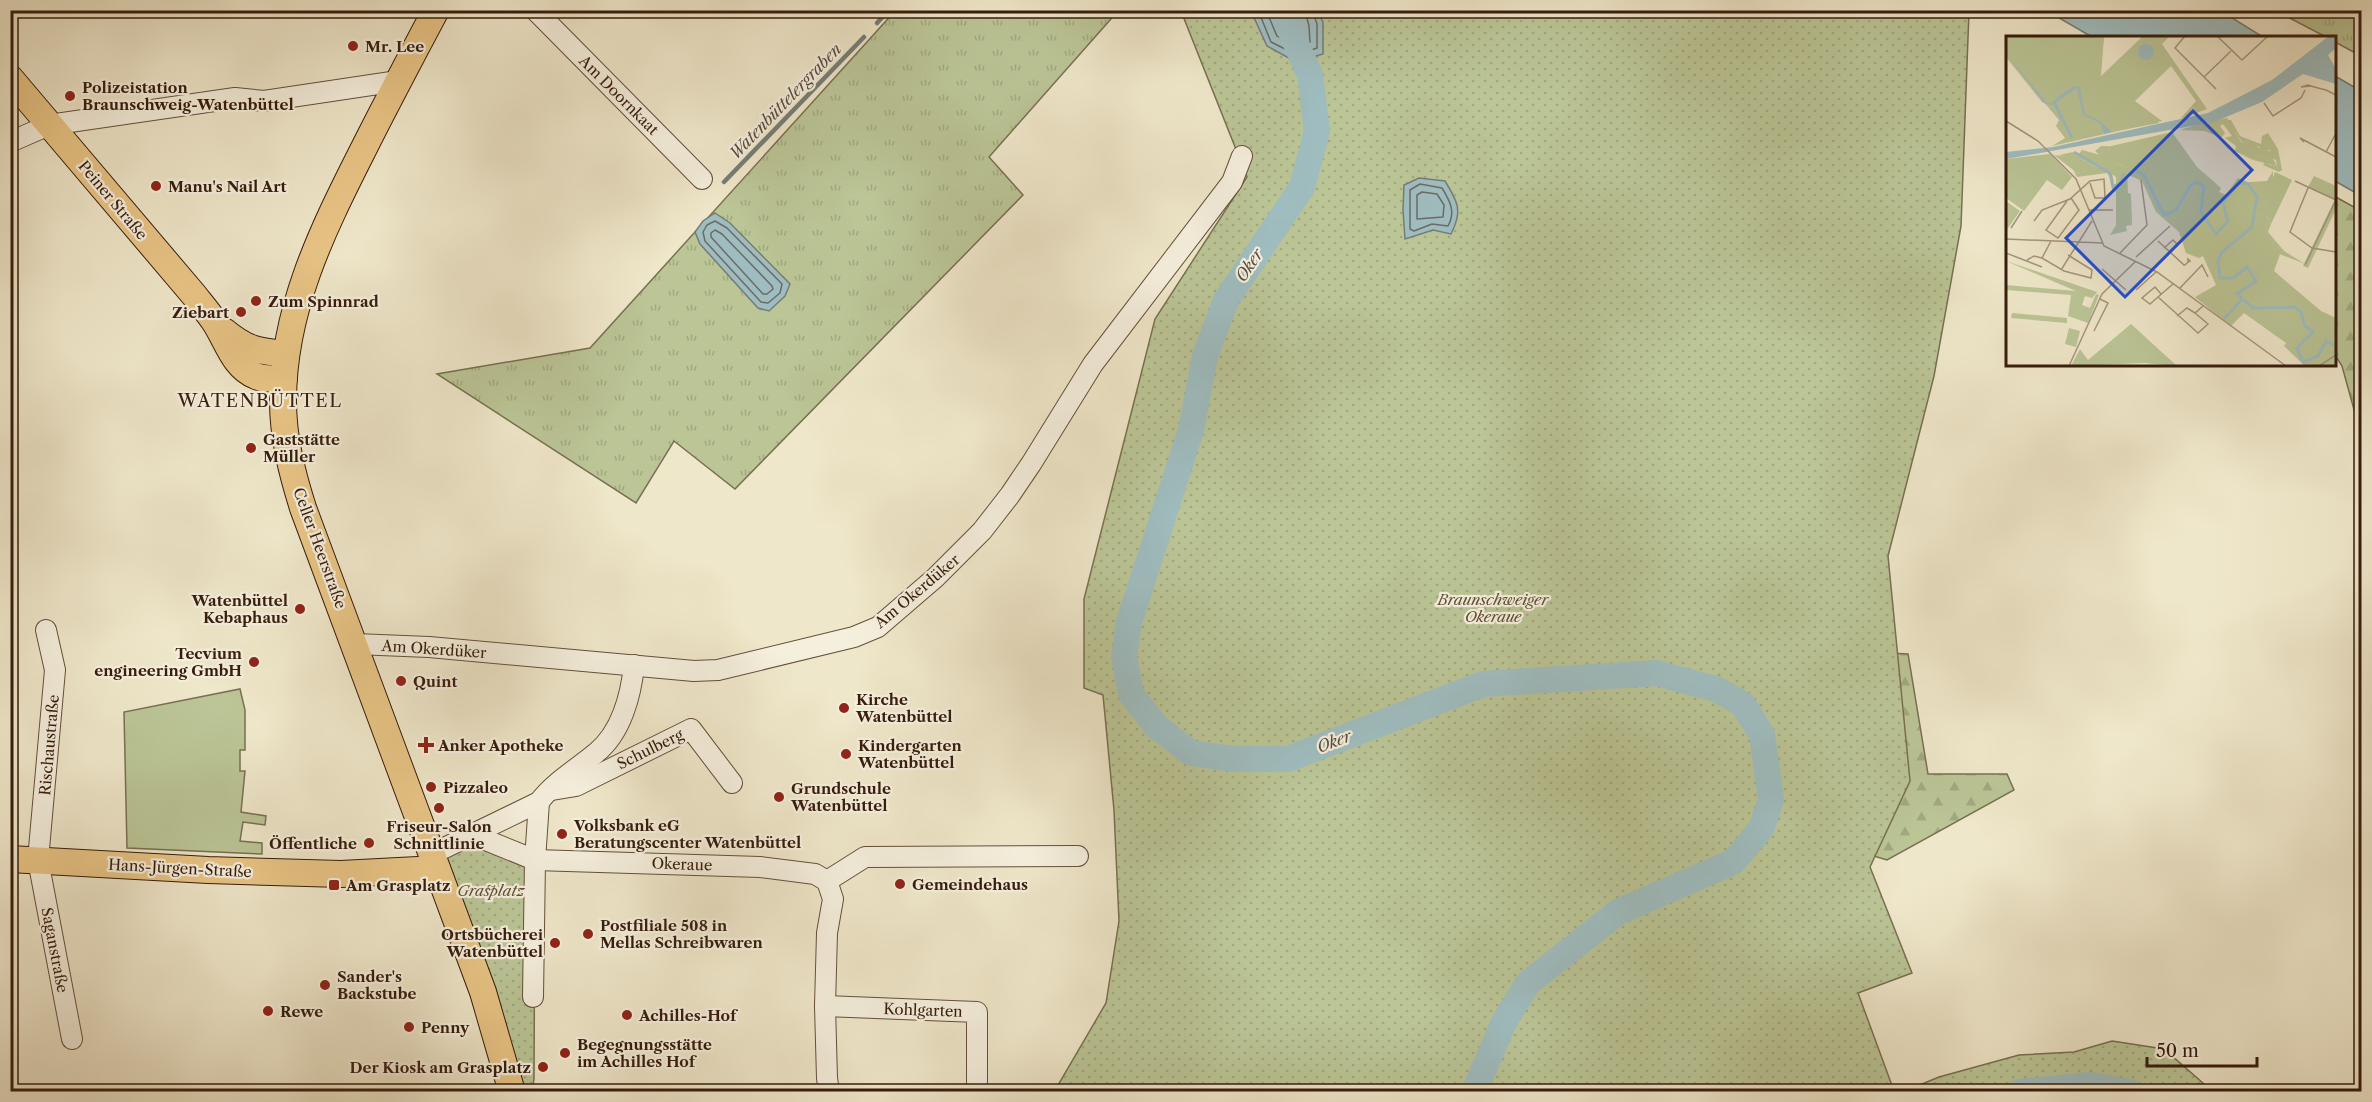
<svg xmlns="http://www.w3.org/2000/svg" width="2372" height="1102" font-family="'Libre Caslon Text',serif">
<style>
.grass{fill:url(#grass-tufts);stroke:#787051;stroke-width:1.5}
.forest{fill:url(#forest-firs);stroke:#787051;stroke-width:1.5}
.park{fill:url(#park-dots);stroke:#787051;stroke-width:1.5}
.garden{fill:#bbc596;stroke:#787051;stroke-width:1.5}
.water{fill:#9fbdc0;stroke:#757d78;stroke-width:1.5}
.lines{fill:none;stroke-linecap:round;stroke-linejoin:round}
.shore{stroke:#6a6c66;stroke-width:1.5}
.stream{stroke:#757d78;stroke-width:4.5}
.river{stroke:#9fbdc0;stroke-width:26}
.minor-casing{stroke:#644f3c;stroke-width:22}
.major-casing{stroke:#361c0c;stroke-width:28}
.minor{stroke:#f5efdd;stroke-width:20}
.major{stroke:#e8c485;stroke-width:26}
.poi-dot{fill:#8f2418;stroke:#f5efdd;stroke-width:2}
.labels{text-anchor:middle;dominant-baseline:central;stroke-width:4.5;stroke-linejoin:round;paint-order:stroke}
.poi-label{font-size:15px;font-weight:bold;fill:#361c0c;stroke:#f5efdd;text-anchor:start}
.street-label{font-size:15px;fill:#361c0c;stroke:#f5efdd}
.park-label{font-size:15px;font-style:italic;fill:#5e4f35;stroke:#f5efdd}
.water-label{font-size:16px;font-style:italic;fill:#564c42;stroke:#f5efdd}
.quarter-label{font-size:18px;letter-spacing:1.5px;fill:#361c0c;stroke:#f5efdd}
.inset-river{fill:none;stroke:#9fbdc0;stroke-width:3}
.inset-road{fill:none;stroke:#a5967e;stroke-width:1.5}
.view{fill:#1d4ed8;fill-opacity:0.15;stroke:#1d4ed8;stroke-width:3}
.inset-edge{fill:none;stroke:#361c0c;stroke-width:3}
</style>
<defs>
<pattern id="grass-tufts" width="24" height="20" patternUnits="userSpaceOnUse" patternTransform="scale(1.5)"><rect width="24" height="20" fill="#bbc596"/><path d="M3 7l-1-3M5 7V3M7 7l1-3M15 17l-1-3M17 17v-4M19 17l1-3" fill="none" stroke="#a1a980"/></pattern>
<pattern id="forest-firs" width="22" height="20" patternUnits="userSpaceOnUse" patternTransform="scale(1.5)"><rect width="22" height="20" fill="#bbc596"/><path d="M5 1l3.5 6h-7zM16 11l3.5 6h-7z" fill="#a1a980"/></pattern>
<pattern id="park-dots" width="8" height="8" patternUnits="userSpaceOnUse" patternTransform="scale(1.5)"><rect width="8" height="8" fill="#bbc596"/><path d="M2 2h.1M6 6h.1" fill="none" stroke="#a1a980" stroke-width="1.8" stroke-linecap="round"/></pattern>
</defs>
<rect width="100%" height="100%" fill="#efe7ca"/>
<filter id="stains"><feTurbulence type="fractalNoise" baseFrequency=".00333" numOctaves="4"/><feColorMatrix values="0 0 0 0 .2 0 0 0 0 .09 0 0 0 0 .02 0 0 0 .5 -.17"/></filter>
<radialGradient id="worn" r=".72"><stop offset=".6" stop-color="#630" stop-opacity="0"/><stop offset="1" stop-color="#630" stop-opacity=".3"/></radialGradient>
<g class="grass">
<polygon points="895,11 1118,11 989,157 1023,195 735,489 674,441 636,503 437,374 590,348"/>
<polygon points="2276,11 2361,11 2361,56 2335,42 2334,38 2326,37"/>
</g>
<g class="forest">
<polygon points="2334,196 2361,211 2361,435 2342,366 2335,355"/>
<polygon points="1867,652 1908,654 1928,774 2007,774 2014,790 1887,860 1850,849"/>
</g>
<g class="park">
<polygon points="1181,11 1969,11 1961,226 1934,376 1888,556 1910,781 1870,867 1912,973 1858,993 1894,1091 1054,1092 1106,1003 1119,921 1114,810 1103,695 1084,688 1084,599 1155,319 1247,177"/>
<polygon points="471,834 535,860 534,1079 532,1091 512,1091 432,854"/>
<polygon points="2112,1041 2164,1049 2212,1091 1905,1091 1939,1077 2019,1055 2074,1052"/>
</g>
<polygon class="garden" points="240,689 245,710 245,750 240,750 240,771 245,771 241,812 266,816 265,825 243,822 240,841 262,843 262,854 127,848 124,712"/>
<g class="water">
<polygon points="1251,11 1317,11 1323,22 1323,54 1296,62 1267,46"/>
<polygon points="2047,11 2221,11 2263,37 2092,37"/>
<polygon points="2335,76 2361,91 2361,196 2335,181"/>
<path d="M 1419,178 L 1445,181 C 1458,202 1463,211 1451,234 L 1433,230 L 1405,239 L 1403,210 L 1404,185 Z"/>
<polygon points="715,213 730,223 790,284 785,296 769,311 758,308 700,244 695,232 703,221"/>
</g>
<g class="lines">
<g class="shore">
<polyline points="1258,10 1271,42 1297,55 1317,48 1317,24 1312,10"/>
<polyline points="1266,10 1277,36 1298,47 1310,42 1309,26 1305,10"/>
<polyline points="1276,10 1284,30 1298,37 1300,34 1296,10"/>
<path d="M 1420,184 L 1442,188 C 1450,201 1456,212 1448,226 L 1432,224 L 1414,231 L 1410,229 L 1410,190 Z"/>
<polygon points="1422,192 1437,194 1444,205 1443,217 1417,219 1417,195"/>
<polygon points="715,221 727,228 782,284 780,293 768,303 761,302 705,241 703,232 707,225"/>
<polygon points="715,230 722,234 772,286 773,289 767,294 763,294 711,237 711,233"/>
</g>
<g class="stream">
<polyline points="877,23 889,10"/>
<polyline points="724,182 864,37"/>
</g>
<g class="river">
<polyline points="1281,10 1310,75 1317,131 1302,187 1226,300 1205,356 1191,430 1129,622 1124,657 1131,694 1157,727 1191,753 1233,759 1288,759 1483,684 1656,673 1716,689 1743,704 1762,735 1771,800 1761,829 1733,862 1618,912 1528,983 1504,1022 1474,1092"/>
<polyline points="2020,1092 2090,1085 2130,1092"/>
</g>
<g class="minor-casing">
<g id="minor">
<polyline points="535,10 702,179"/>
<polyline points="10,142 49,125 235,98 264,101 398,81"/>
<polyline points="46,630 55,670 38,860 72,1039"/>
<polyline points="355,644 429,647 694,671 718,670 854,637 878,627 935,578 982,531 1010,495 1031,464 1093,364 1232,182 1242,156"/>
<polyline points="552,790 576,786 691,729 732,783"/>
<polyline points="471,834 535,860 760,867 815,874 827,881 865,857 1078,856"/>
<path d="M 432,854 L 539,802 C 554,782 577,769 596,753 C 621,733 631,696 634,665"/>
<polyline points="827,881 833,899 827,933 825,1006 827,1078 829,1092"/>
<polyline points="533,997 535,860 539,802"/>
<polyline points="825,1006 977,1012 977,1092"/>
</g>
</g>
<g class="major-casing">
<g id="major">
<path d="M 436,10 C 411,57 386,104 362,152 C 322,231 283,310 283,401 C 283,438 292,473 303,508 L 483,992 L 512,1092"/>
<path d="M 10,78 L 194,295 C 201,304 208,312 214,321 C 227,340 233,367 256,376 C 264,380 275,378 284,378"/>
<path d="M 224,331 C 247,350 257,351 286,354"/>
<polyline points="10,859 208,870 341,874 437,869"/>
</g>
</g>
<use href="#minor" class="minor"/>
<use href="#major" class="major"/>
</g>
<g class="poi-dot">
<circle cx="353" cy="46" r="6"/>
<circle cx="70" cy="96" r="6"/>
<circle cx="156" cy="186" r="6"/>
<circle cx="256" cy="301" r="6"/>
<circle cx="241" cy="312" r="6"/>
<circle cx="251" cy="448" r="6"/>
<circle cx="300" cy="609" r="6"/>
<circle cx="254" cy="662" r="6"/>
<circle cx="401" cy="681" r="6"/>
<circle cx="844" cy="708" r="6"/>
<path d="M423 736h6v6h6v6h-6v6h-6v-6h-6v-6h6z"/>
<circle cx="846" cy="754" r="6"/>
<circle cx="431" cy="787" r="6"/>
<circle cx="779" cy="797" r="6"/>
<circle cx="439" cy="808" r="6"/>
<circle cx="562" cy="834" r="6"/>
<circle cx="369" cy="843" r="6"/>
<circle cx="900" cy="884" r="6"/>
<rect x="328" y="879" width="12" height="12" rx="3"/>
<circle cx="588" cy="934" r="6"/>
<circle cx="555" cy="943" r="6"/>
<circle cx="325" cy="985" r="6"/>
<circle cx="268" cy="1011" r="6"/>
<circle cx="627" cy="1015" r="6"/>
<circle cx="409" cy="1027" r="6"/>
<circle cx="565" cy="1053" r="6"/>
<circle cx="543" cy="1067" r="6"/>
</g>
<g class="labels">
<g class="poi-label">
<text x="365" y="46">Mr. Lee</text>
<text x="82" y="87">Polizeistation<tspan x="82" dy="17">Braunschweig-Watenbüttel</tspan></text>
<text x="168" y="186">Manu's Nail Art</text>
<text x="268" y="301">Zum Spinnrad</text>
<text x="229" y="312" text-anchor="end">Ziebart</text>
<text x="263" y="439">Gaststätte<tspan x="263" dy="17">Müller</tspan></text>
<text x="288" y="600" text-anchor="end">Watenbüttel<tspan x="288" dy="17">Kebaphaus</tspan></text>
<text x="242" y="653" text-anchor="end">Tecvium<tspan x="242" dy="17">engineering GmbH</tspan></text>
<text x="413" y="681">Quint</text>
<text x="856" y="699">Kirche<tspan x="856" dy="17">Watenbüttel</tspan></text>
<text x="438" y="745">Anker Apotheke</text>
<text x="858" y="745">Kindergarten<tspan x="858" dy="17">Watenbüttel</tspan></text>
<text x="443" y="787">Pizzaleo</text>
<text x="791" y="788">Grundschule<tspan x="791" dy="17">Watenbüttel</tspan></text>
<text x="574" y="825">Volksbank eG<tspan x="574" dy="17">Beratungscenter Watenbüttel</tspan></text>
<text x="439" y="826" text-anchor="middle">Friseur-Salon<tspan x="439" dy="17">Schnittlinie</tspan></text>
<text x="357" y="843" text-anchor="end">Öffentliche</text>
<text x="912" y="884">Gemeindehaus</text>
<text x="346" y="885">Am Grasplatz</text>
<text x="600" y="925">Postfiliale 508 in<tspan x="600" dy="17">Mellas Schreibwaren</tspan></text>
<text x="543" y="934" text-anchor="end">Ortsbücherei<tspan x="543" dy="17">Watenbüttel</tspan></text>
<text x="337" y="976">Sander's<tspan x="337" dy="17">Backstube</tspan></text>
<text x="280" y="1011">Rewe</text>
<text x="639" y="1015">Achilles-Hof</text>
<text x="421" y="1027">Penny</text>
<text x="577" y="1044">Begegnungsstätte<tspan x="577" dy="17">im Achilles Hof</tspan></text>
<text x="531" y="1067" text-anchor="end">Der Kiosk am Grasplatz</text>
</g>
<g class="street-label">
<text transform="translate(619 95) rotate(45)">Am Doornkaat</text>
<text transform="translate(113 200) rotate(50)">Peiner Straße</text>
<text transform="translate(320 548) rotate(70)">Celler Heerstraße</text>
<text transform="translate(917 591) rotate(-40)">Am Okerdüker</text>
<text transform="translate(434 649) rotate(4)">Am Okerdüker</text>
<text transform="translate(49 745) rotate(-85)">Rischaustraße</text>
<text transform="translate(650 749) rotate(-26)">Schulberg</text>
<text transform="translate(682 864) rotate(2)">Okeraue</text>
<text transform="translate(180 868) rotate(3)">Hans-Jürgen-Straße</text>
<text transform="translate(55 950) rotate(79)">Saganstraße</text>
<text transform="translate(923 1010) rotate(2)">Kohlgarten</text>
</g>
<g class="park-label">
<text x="1493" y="599">Braunschweiger<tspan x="1493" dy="17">Okeraue</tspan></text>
<text x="491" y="890">Grasplatz</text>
</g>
<g class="water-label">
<text transform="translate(785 101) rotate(-46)">Watenbüttelergraben</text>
<text transform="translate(1249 265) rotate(-56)">Oker</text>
<text transform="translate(1334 741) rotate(-21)">Oker</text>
</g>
<g class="quarter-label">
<text x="260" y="401">WATENBÜTTEL</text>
</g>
</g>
<g transform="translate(2006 36)">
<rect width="330" height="330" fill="#efe7ca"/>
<path d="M 0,0 L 98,0 L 95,40 L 137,0 L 164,0 L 156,8 L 201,73 L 174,83 L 190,65 L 165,30 L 129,65 L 156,85 L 46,110 L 59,102 L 50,90 L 53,84 L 0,21 ZM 221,84 L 225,84 L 234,100 L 255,108 L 256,100 L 262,97 L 272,113 L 262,114 L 271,130 L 247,124 L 255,119 L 250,114 L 254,111 L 236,106 ZM 95,110 L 102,110 L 109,127 L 121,132 L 122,157 L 125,158 L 126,189 L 120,190 L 121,195 L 104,199 L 110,189 L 110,141 L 90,127 L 100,125 L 89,115 ZM 44,118 L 66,141 L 56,154 L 41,144 L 18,175 L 0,162 L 0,123 ZM 48,119 L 74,122 L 94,133 L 71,137 ZM 269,136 L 286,144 L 265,188 L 259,178 L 262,214 L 267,214 L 217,222 L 258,168 ZM 308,140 L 330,150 L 330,173 L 302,232 L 297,230 L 329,163 L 302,151 ZM 0,165 L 14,175 L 0,195 Z" fill="#bbc596"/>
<path d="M 221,82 L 235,106 L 251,109 L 255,119 L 247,124 L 229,115 L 230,110 L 219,102 L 226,100 L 217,88 L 214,90 L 219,97 L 215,102 L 199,95 L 174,94 L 200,86 L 202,90 L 202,86 ZM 266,112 L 272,113 L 276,134 L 273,136 L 257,129 L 261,124 L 262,128 L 271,130 L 270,124 L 259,120 ZM 76,114 L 98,120 L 102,126 L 91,128 L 106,137 L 108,147 L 101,137 L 71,141 L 66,131 L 71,137 L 93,132 L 74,122 L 62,125 L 61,121 L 53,119 L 67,116 L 71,120 ZM 267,135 L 267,144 L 252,184 L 243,146 L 261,145 ZM 259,178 L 265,188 L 262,196 L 278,215 L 299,228 L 258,212 ZM 0,225 L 91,256 L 86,262 L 79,260 L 76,269 L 84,272 L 90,258 L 93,259 L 82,287 L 62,280 L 65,259 L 0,254 L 0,249 L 70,255 ZM 6,277 L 61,282 L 61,287 L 5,282 ZM 125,288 L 171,330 L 138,327 L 65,330 L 74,313 L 82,324 Z" fill="#bbc596"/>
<path d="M 0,0 L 98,0 L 94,41 L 153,87 L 99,97 L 86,95 L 85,100 L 66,99 L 51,66 L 44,70 L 36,66 L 0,21 ZM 166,96 L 191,131 L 215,152 L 213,156 L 220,159 L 232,142 L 249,149 L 254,157 L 253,174 L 264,188 L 255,212 L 268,212 L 274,218 L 268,235 L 315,275 L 330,282 L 330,330 L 299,330 L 278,310 L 280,307 L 238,277 L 225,290 L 189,261 L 210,249 L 197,220 L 193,222 L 180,217 L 173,196 L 150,176 L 136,145 L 120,138 L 121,132 L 109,127 L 101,111 Z" fill="#bbc596"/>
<path d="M 63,292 L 74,295 L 70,311 L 59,308 Z" fill="#bbc596"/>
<path d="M 323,0 L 330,0 L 330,12 L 322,19 L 330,33 L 330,48 L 297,38 L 256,66 L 208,86 L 0,123 L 0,116 L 47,111 L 202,77 L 266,44 ZM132 16a8 8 0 1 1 16 0a8 8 0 1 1-16 0ZM 0,17 L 41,67 L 46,67 L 54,59 L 68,50 L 74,51 L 79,78 L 94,85 L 106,96 L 98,98 L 94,87 L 77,79 L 71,52 L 46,69 L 38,67 Z" fill="#9fbdc0"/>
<path class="inset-river" d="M 48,66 L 66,102M 68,116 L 104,137 L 108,156M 129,134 L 138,139 L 158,179 L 170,174 L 185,149 L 191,146 L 198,150 L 195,176 L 210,198 L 222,185 L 217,167 L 232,147 L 242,148 L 251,161 L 246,191 L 216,216 L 212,225 L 214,242 L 227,242 L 241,231 L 250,245 L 231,258 L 247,272 L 289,271 L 295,276 L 299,290 L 307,296 L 291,312 L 297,326 L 312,320 L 320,305 L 330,310M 108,150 L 114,148 L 118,137M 218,283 L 237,262"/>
<path class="inset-road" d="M 179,0 L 169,12 L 210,53M 211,0 L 236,24 L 262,0M 198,41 L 225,15M 305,50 L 295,51 L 302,49 L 305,50 L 312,52 L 320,54 L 330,59M 258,67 L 267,80 L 295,62 L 299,54M 0,85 L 32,105 L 70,143 L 98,210 L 151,236 L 280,330M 298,106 L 294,102 L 330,121M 320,116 L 329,99M 289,145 L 330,164M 302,152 L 284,196 L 306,212 L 330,216M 61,165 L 40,194 L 52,202 L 73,174 L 65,162M 83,174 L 107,174M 28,185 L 36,174 L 64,163 L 84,145 L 98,143 L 99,162 L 89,162 L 84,147M 5,192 L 16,175M 0,203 L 96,207M 152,205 L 178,229 L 179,229 L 182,226 L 184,225 L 182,223 L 182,226M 158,212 L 167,204 L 172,209M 0,217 L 36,231M 114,217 L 141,189 L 135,144M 130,221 L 164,190M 36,222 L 45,205M 21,224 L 28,220 L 36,222 L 58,235 L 85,242 L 86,234 L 62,219M 299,229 L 330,164M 96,233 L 120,254M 55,234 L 86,185M 174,252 L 196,229 L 202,241M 130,254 L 150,236M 155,258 L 149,251 L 136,262 L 144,268 L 152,261 L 167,248M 152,261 L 192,297 L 202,288 L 189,277M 171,280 L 181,272 L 189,277 L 197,270M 88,295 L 102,267 L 94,263M 63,330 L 96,258 L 130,225M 313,330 L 330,319"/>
<path class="view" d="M 187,75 L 246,134 L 119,261 L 60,202 Z"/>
<rect width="330" height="330" class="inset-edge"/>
</g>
<rect width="2372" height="1102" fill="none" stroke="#efe7ca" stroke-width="36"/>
<rect x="12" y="12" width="2348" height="1078" fill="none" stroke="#361c0c" stroke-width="3"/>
<rect x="18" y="18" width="2336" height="1066" fill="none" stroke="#361c0c" stroke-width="1.5"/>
<path d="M2147 1057v9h110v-9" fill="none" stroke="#361c0c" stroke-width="3"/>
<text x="2156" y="1057" font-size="18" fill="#361c0c" stroke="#f5efdd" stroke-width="4.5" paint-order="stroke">50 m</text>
<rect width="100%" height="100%" filter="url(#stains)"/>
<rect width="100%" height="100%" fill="url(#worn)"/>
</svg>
